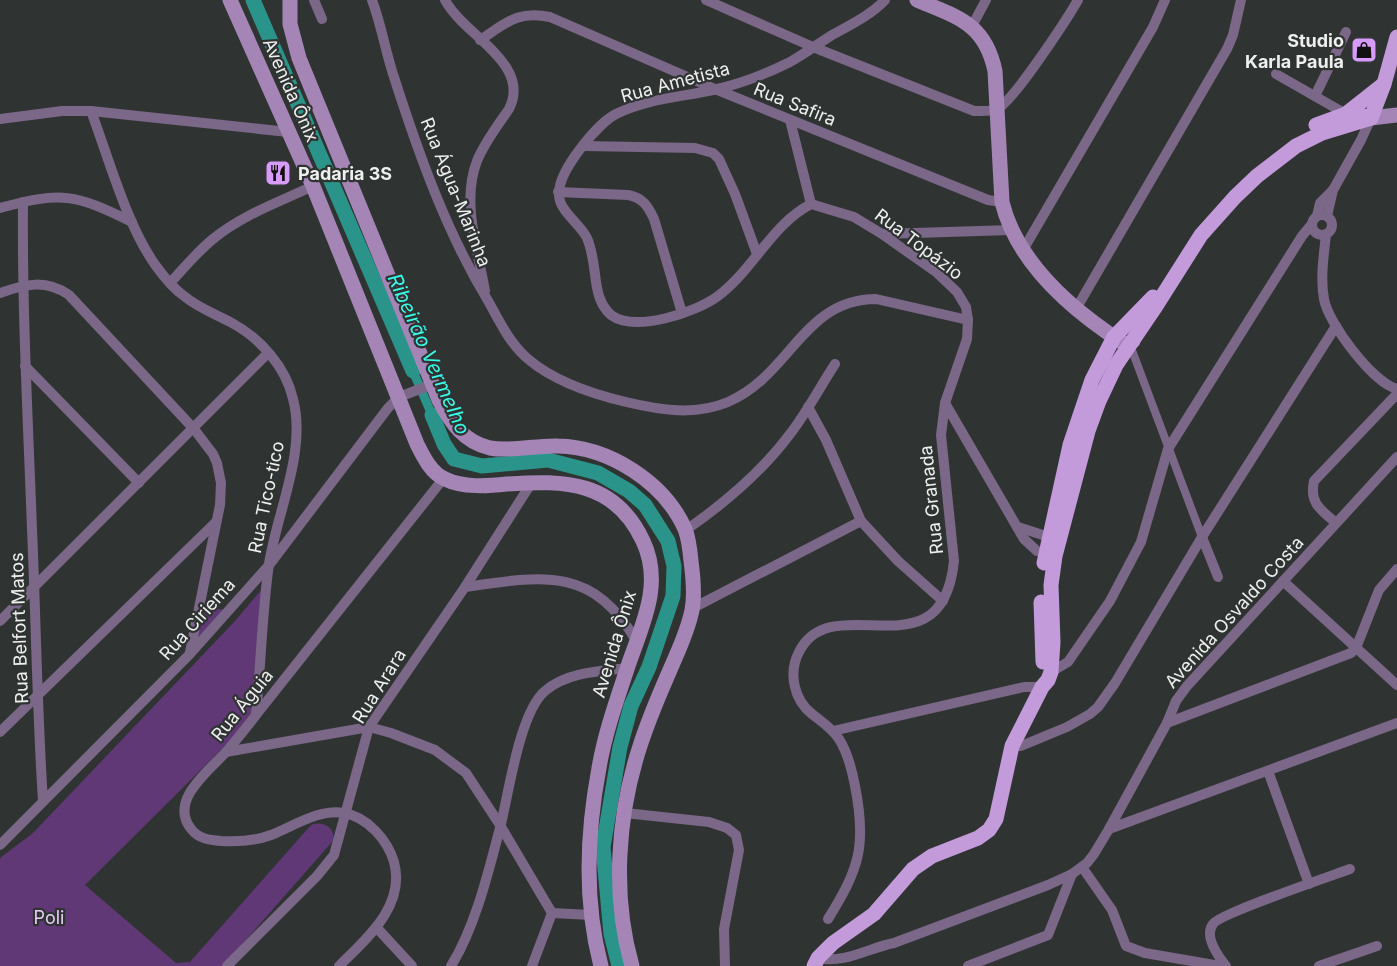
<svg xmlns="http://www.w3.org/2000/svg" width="1397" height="966" font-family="Inter,sans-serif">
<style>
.green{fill:#603876}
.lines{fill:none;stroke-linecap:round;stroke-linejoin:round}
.canal{stroke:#2b948a;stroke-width:9}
.river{stroke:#2b948a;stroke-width:15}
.pedestrian{stroke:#7b6787;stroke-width:8}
.minor{stroke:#7b6787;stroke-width:10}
.secondary{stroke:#a485b6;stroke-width:15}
.primary{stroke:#c39bdb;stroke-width:15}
.labels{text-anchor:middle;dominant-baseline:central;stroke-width:4.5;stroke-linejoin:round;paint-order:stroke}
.poi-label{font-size:18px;font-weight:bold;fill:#edf0ef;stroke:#2f3332;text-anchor:end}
.street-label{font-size:18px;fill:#edf0ef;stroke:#2f3332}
.park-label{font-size:18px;fill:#e6cdf5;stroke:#2f3332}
.water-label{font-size:20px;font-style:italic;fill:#38fbe9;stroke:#2f3332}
</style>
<rect width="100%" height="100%" fill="#2f3332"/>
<g class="green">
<path d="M 262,589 L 256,715 L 85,885 L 176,963 L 190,962 L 311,825 C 323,820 338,829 332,842 L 223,966 L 0,966 L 0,858 L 33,833 L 235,621 Z"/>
<polygon points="204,606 224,610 197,641"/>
</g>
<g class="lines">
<polyline class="canal" points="413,371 432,415"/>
<g class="river">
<polyline points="253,0 413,371"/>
<polyline points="432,415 444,444 454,459 482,466 548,460 598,473 629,491 645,505 668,541 674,566 673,596 649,667 631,706 620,747 603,847 611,934 619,966"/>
</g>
<polyline class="pedestrian" points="1130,345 1202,537"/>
<g class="minor">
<polyline points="314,0 322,19"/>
<path d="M 372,0 C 381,24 385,49 393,74 C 418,152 445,229 487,299 C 499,320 509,343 528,359 C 555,382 592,394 626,402 C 660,410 695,416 728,402 C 790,376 803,299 876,299 L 968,320"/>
<path d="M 445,0 C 464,36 532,63 509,109 C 498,125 484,143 477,161 C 461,202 478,250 485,291"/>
<path d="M 706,0 L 813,47 L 974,111 C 981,111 990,112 997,109 C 1013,102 1067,19 1078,0"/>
<polyline points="972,26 986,0"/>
<path d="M 480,40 C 506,23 518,10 550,17 L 715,89 L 988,200 L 1002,202"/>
<polyline points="1276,74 1346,114"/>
<polyline points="1315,96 1346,32"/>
<path d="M 91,111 C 109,159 127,226 156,266 C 164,277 174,289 184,296 C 198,308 216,314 232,323 C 260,338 286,367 293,399 C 307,451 277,512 269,564 C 262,613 261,664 256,714"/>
<polyline points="0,119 62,111 91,111 288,132"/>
<polyline points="790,120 811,204"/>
<polyline points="584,146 695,148 713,153 719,159 735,194 757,254"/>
<path d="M 558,192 L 628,195 C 643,198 648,206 654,219 L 682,313"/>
<path d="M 23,202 C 22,311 28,420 32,529 C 36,620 37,710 43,801"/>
<path d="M 0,208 C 62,191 75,194 132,222"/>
<circle cx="1322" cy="225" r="10"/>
<polyline points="1317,216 1320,203 1333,190"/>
<polyline points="1327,216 1333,190 1361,140 1371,118"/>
<polyline points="883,234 1011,230"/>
<path d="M 1326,234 C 1324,255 1320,278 1324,299 C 1328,323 1373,383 1397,389"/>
<polyline points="1023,250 1153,27 1165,0"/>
<path d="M 170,283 C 184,268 197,252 213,239 C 242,215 279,202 313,186"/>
<path d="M 0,293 C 25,284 46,279 69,295 L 194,429 L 213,454 L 217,463 L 221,483 L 220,505 L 190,652"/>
<polyline points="1076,309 1227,49 1233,35 1241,0"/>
<polyline points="25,366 139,483"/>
<polyline points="945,403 1024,539 1037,551 1053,555"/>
<polyline points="808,407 826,440 861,521 898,561 943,601"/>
<path d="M 1336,523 C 1321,510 1309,503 1314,481 L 1397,394"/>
<polyline points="1018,527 1055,539"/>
<path d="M 686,530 C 725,503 761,473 790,434 C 807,412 820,387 835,364"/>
<polyline points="1202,537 1218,577"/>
<polyline points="1283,581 1397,685"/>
<path d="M 465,587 C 541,576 593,565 637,642"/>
<polyline points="693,608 861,521"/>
<polyline points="0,621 268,353"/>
<polyline points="1051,672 1068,662 1110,601 1141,542 1168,449 1302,236 1312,224"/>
<polyline points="1167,723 1351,653 1356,648 1379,590 1397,569"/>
<polyline points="833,731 1024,687 1042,687"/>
<polyline points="0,732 216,522"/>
<polyline points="1012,746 1021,746 1067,727 1090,714 1098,707 1115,683 1202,537 1336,326"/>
<polyline points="226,752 369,727 391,733 435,750 466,773 500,825 552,913 591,915"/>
<polyline points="1268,771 1309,884"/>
<polyline points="625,813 709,822 727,828 736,835 739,850 724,929 725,966"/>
<polyline points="1109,829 1397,723"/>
<polyline points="0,845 189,655 270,564 388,408 399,397 433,384"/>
<polyline points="1082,867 1112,910 1126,946 1145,953 1220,966"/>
<path d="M 828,919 C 859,869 867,846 855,786 C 852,770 848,753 839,739 C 832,728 822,722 812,714 C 794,700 788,673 799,652 C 832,585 942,679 954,561 L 941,435 L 945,403 L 967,339 L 968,320 L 966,307 L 957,292 L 936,272 L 882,234 L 854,217 L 811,204 C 771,225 754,269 718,296 C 697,312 635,333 611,315 C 601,306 598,295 596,282 C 594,267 593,252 587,238 C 580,223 558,211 559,193 C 559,170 597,124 616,114 C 646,99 681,97 713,90 C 739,84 766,74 790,62 C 804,54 818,44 832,35 C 850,25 871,15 885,0"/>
<polyline points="377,928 412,966"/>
<path d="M 818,958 C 845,964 868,948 894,943 L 1048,885 L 1072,874 L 1087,863 L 1094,854 L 1109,829 L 1167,723 L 1176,701 L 1187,686 L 1397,457"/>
<polyline points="227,966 317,876 334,855 369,727 465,587 532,482"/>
<path d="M 339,966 C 366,939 406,906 394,862 C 388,841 368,817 344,813 C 320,808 292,827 271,835 C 255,841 238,842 221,841 C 210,840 199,839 192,830 C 167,801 210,770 227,751 C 237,739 247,727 256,715 L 443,479"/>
<path d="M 451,966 C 476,926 489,869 501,824 C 509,791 520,712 545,691 C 567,672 600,671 628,668"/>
<polyline points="532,966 552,913"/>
<polyline points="968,966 1048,935 1072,874"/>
<path d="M 1226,966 C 1218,956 1204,936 1213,924 C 1219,914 1331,876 1350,869"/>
<polyline points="1319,966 1377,946"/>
</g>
<g class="secondary">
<path d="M 230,0 L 313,186 L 417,444 C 423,456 431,473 445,479 C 463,488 488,486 507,484 C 565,480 615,481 643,541 C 663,583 643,623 629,663 C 618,697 605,732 599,768 C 587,832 584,902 601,966"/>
<path d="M 290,0 L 290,24 L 299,58 L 439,400 C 451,423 464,442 490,448 C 512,452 536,445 558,446 C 609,447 664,482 685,529 C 689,539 690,550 691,561 C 693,576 695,595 692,610 C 688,631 678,651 670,670 C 659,695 648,721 640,746 C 617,816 612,896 632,966"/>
<path d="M 917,0 C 957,17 985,23 995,71 L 1002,202 C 1017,263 1072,310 1123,343 L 1129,344 L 1133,341"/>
<polyline points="1371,118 1397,115"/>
</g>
<g class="primary">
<polyline points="1346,114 1384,84"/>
<polyline points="1371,118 1384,84 1397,37"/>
<polyline points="1316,125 1346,114 1368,117"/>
<polyline points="1044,563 1070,445 1092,380 1114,337 1153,297"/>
<polyline points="1041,602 1043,662"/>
<polyline points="814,966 818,958 833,943 874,914 913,869 932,856 978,838 989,830 996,819 1012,746 1042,687 1048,680 1051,672 1053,642 1051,585 1055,556 1088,431 1099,401 1116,365 1156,306 1201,235 1235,197 1257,176 1296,146 1322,133 1371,118"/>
</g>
</g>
<defs>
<g id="shop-square" transform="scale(1.35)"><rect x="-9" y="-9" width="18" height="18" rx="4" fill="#d79bf9" stroke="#2f3332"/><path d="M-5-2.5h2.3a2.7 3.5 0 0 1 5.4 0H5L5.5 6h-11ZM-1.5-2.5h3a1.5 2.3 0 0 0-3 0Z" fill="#111"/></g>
<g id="restaurant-square" transform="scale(1.35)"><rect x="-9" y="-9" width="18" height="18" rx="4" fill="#d79bf9" stroke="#2f3332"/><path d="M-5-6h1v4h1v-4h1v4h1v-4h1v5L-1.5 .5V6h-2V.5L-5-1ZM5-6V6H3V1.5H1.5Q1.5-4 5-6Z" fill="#111"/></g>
</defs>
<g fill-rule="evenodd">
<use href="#shop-square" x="1364" y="50"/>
<use href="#restaurant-square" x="278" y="173"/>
</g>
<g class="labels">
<g class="poi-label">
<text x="1344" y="40">Studio<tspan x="1344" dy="21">Karla Paula</tspan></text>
<text x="298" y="173" text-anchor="start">Padaria 3S</text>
</g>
<g class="street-label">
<text transform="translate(675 82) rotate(-15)">Rua Ametista</text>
<text transform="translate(291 90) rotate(66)">Avenida Ônix</text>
<text transform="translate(795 104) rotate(22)">Rua Safira</text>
<text transform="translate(456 192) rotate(68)">Rua Água-Marinha</text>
<text transform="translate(919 244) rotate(37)">Rua Topázio</text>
<text transform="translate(266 497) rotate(-78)">Rua Tico-tico</text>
<text transform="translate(931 500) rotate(-96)">Rua Granada</text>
<text transform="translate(1234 612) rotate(-48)">Avenida Osvaldo Costa</text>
<text transform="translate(197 619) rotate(-48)">Rua Ciriema</text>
<text transform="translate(19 628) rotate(-92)">Rua Belfort Matos</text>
<text transform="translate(614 644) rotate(-73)">Avenida Ônix</text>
<text transform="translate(379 686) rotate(-58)">Rua Arara</text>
<text transform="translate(242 705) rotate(-51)">Rua Águia</text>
</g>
<g class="park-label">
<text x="49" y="917">Poli</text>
</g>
<g class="water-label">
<text transform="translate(429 354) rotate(66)">Ribeirão Vermelho</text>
</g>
</g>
</svg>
